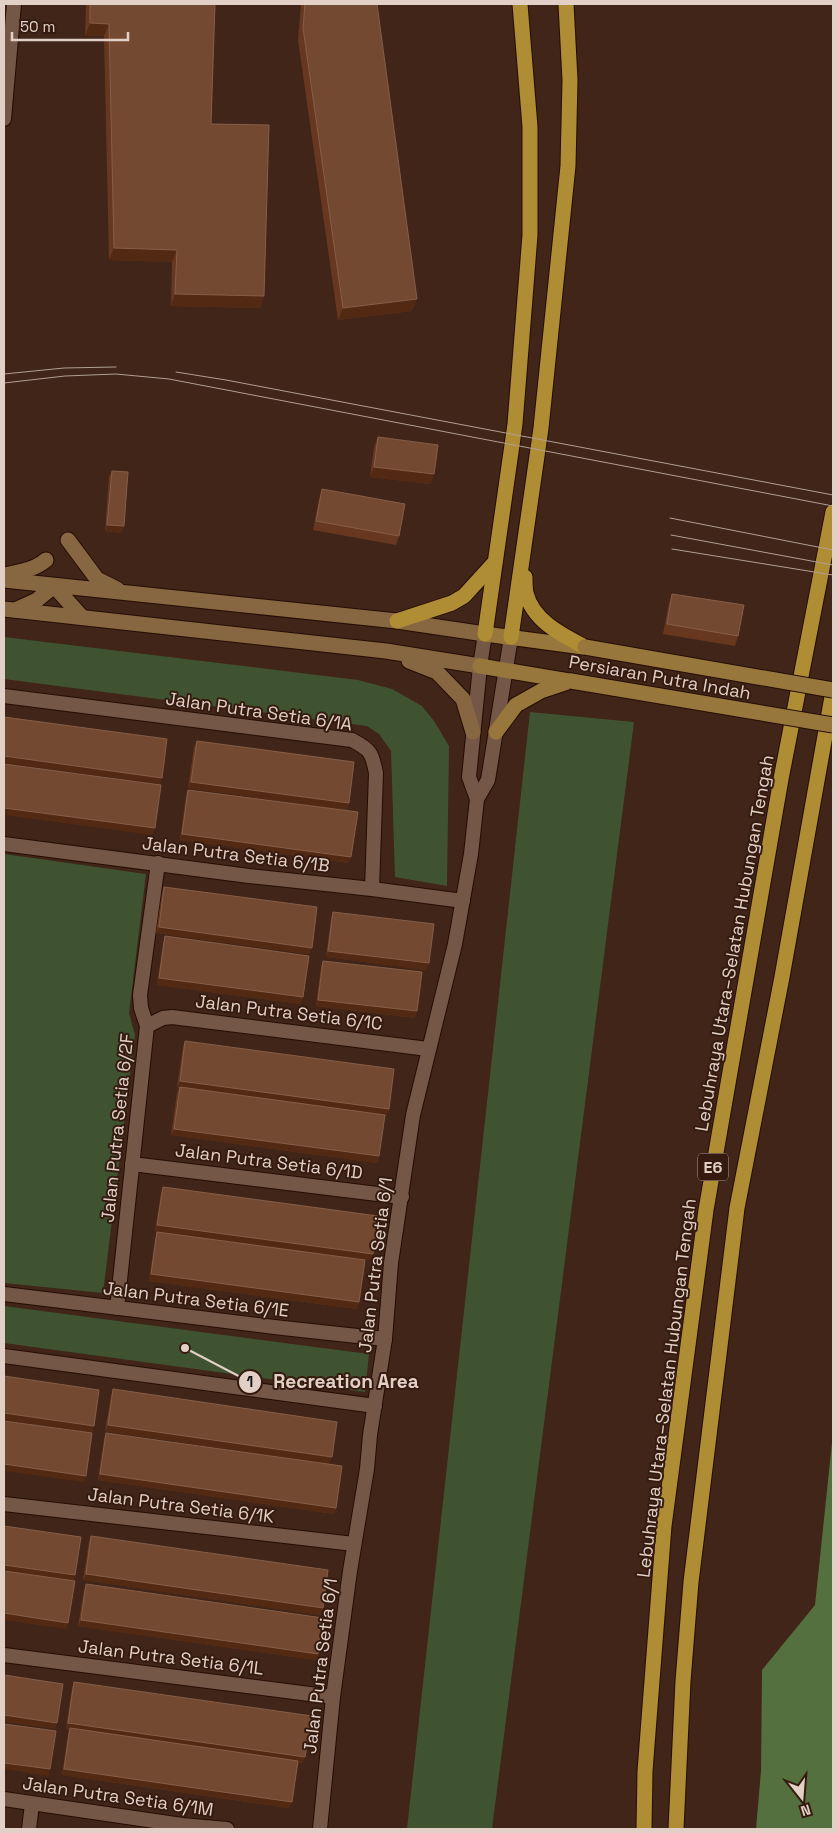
<svg xmlns="http://www.w3.org/2000/svg" width="837" height="1833" font-family="'Space Grotesk',sans-serif">
<style>
.green{fill:#3f5331}
.forest{fill:#53703e}
.lines{fill:none;stroke-linecap:round;stroke-linejoin:round}
.street-casing{stroke:#250d03;stroke-width:16}
.secondary-casing{stroke:#250d03;stroke-width:17}
.primary-casing{stroke:#250d03;stroke-width:17}
.highway-casing{stroke:#250d03;stroke-width:17}
.street{stroke:#755748;stroke-width:14}
.secondary{stroke:#866742;stroke-width:15}
.primary{stroke:#98773c;stroke-width:15}
.highway{stroke:#af8d34;stroke-width:15}
.tram{stroke:#b29e94;stroke-width:1}
.primary-bridge-casing{stroke:#250d03;stroke-width:17;stroke-linecap:butt}
.primary-bridge{stroke:#98773c;stroke-width:15}
.wall{fill:#67381f}
.shaded-wall{fill:#522a14}
.building{fill:#744931;stroke:#865e48}
.labels{text-anchor:middle;dominant-baseline:central;stroke-width:4;stroke-linejoin:round;paint-order:stroke}
.shield{fill:#351b0f;stroke:#ae9a90;stroke-width:1}
.shield-label{font-size:16px;font-weight:bold;fill:#e2d0c7}
.street-label{font-size:18px;fill:#e2d0c7;stroke:#351b0f}
.leader{fill:none;stroke:#e2d0c7;stroke-width:2}
.callout-dot{fill:#e2d0c7;stroke:#351b0f;stroke-width:2}
.mark-label{font-size:15px;text-anchor:middle;font-weight:bold;fill:#111}
.callout-label{font-size:19px;text-anchor:middle;font-weight:bold;fill:#e2d0c7;stroke:#351b0f;stroke-width:4;stroke-linejoin:round;paint-order:stroke}
</style>
<rect width="100%" height="100%" fill="#402518"/>
<g class="green">
<polygon points="4,637 358,680 392,689 422,706 434,721 449,746 447,886 395,877 391,751 379,734 367,726 4,679"/>
<polygon points="530,712 634,722 492,1829 407,1829"/>
<polygon points="4,854 146,874 129,1013 135,1035 103,1293 4,1283"/>
<polygon points="4,1306 369,1354 365,1392 4,1343"/>
</g>
<polygon class="forest" points="833,1433 833,1829 756,1829 761,1771 762,1670 815,1605"/>
<g class="lines">
<g class="street-casing">
<g id="street">
<polyline points="4,119 14,4"/>
<path d="M 4,696 L 352,740 C 371,750 372,753 376,773 L 372,889"/>
<polyline points="477,799 488,780 511,637"/>
<polyline points="4,844 249,876 372,889 463,901"/>
<polyline points="147,1026 163,1018 172,1017 428,1049"/>
<polyline points="132,1164 402,1197"/>
<polyline points="4,1294 283,1328 385,1339"/>
<polyline points="117,1308 147,1026 141,1008 140,995 158,863"/>
<polyline points="4,1356 375,1406"/>
<polyline points="4,1504 354,1544"/>
<polyline points="4,1655 333,1697"/>
<polyline points="4,1799 182,1825 227,1829"/>
<polyline points="29,1829 32,1804"/>
<polyline points="320,1829 333,1697 350,1571 367,1469 370,1435 385,1339 391,1263 413,1115 455,944 471,854 477,799 469,777 480,666 485,634"/>
</g>
</g>
<g class="secondary-casing">
<g id="secondary">
<polyline points="68,540 97,579 117,589"/>
<path d="M 4,575 C 19,572 34,570 46,560"/>
<polyline points="4,580 397,621 485,634"/>
<polyline points="54,586 82,617"/>
<polyline points="4,609 386,651 480,666"/>
<polyline points="15,610 37,600 54,586"/>
<polyline points="409,661 437,672 463,699 473,732"/>
</g>
</g>
<g class="primary-casing">
<g id="primary">
<polyline points="485,634 583,647"/>
<polyline points="480,666 569,681"/>
<polyline points="496,732 516,705 541,691 571,681"/>
</g>
</g>
<g class="highway-casing">
<g id="highway">
<path d="M 525,577 C 525,582 525,588 526,593 C 533,621 562,635 585,647"/>
<polyline points="397,621 452,603 464,596 495,562"/>
<polyline points="485,634 515,424 530,235 530,127 520,4"/>
<polyline points="511,637 541,428 568,166 570,80 566,4"/>
<polyline points="644,1829 645,1771 664,1526 706,1210 781,779 833,512"/>
<polyline points="676,1829 683,1681 691,1582 737,1208 782,977 833,691"/>
</g>
</g>
<use href="#street" class="street"/>
<use href="#secondary" class="secondary"/>
<use href="#primary" class="primary"/>
<use href="#highway" class="highway"/>
<g class="tram">
<polyline points="176,372 226,380 833,495"/>
<polyline points="4,374 64,368 116,367"/>
<polyline points="4,383 65,376 116,374 169,379 833,506"/>
<polyline points="670,518 833,550"/>
<polyline points="671,535 833,565"/>
<polyline points="672,549 833,575"/>
</g>
<g class="primary-bridge-casing">
<g id="primary-bridge">
<polyline points="585,647 833,690"/>
<polyline points="571,681 833,725"/>
</g>
</g>
<use href="#primary-bridge" class="primary-bridge"/>
</g>
<g class="wall">
<polygon points="86,4 215,4 211,124 264,296 260,308 171,306 172,262 109,260 104,36 85,36"/>
<polygon points="301,4 377,4 412,311 338,320 298,40"/>
<polygon points="378,437 434,474 430,484 370,477 374,447"/>
<polygon points="112,471 124,526 121,533 105,531 109,477"/>
<polygon points="322,489 399,536 396,545 313,530 319,499"/>
<polygon points="672,594 738,636 735,646 663,634 669,603"/>
<polygon points="197,741 349,803 346,810 188,788 194,747"/>
<polygon points="188,790 349,863 180,840 186,796"/>
<polygon points="164,887 309,954 156,933 162,893"/>
<polygon points="333,912 426,970 326,957 331,918"/>
<polygon points="165,936 301,1004 157,985 163,943"/>
<polygon points="323,961 415,1018 316,1006 321,967"/>
<polygon points="185,1041 389,1109 386,1116 385,1115 379,1156 377,1163 171,1135 177,1093 179,1088 177,1087 183,1047"/>
<polygon points="163,1187 370,1260 155,1232 161,1193"/>
<polygon points="157,1232 359,1302 357,1309 149,1281 155,1239"/>
<polygon points="113,1389 329,1464 105,1431 111,1396"/>
<polygon points="106,1433 336,1508 334,1514 98,1480 104,1439"/>
<polygon points="91,1536 320,1615 83,1580 89,1542"/>
<polygon points="86,1584 318,1654 316,1660 78,1626 84,1590"/>
<polygon points="74,1682 303,1763 298,1762 289,1808 62,1775 68,1734 69,1730 66,1729 72,1688"/>
</g>
<g class="shaded-wall">
<polygon points="90,23 109,24 104,36 85,36"/>
<polygon points="114,248 177,250 172,262 109,260"/>
<polygon points="175,294 264,296 260,308 171,306"/>
<polygon points="417,299 412,311 338,320 343,308"/>
<polygon points="374,467 434,474 430,484 370,477"/>
<polygon points="107,525 124,526 121,533 105,531"/>
<polygon points="4,756 162,778 160,784 4,763"/>
<polygon points="191,782 349,803 346,810 188,788"/>
<polygon points="4,808 155,828 152,835 4,815"/>
<polygon points="182,834 351,857 349,863 180,840"/>
<polygon points="159,927 312,948 309,954 156,933"/>
<polygon points="328,951 429,963 426,970 326,957"/>
<polygon points="159,978 303,997 301,1004 157,985"/>
<polygon points="318,1000 417,1011 415,1018 316,1006"/>
<polygon points="180,1081 389,1109 386,1116 177,1087"/>
<polygon points="174,1129 379,1156 377,1163 171,1135"/>
<polygon points="157,1225 373,1254 370,1260 155,1232"/>
<polygon points="151,1274 359,1302 357,1309 149,1281"/>
<polygon points="4,1413 94,1426 92,1433 4,1420"/>
<polygon points="108,1425 332,1457 329,1464 105,1431"/>
<polygon points="4,1464 86,1476 84,1482 4,1471"/>
<polygon points="100,1474 336,1508 334,1514 98,1480"/>
<polygon points="4,1565 75,1575 73,1581 4,1571"/>
<polygon points="86,1574 323,1608 320,1615 83,1580"/>
<polygon points="4,1613 68,1623 66,1629 4,1620"/>
<polygon points="81,1620 318,1654 316,1660 78,1626"/>
<polygon points="4,1715 57,1723 55,1729 4,1722"/>
<polygon points="68,1723 305,1757 303,1763 66,1729"/>
<polygon points="4,1763 50,1769 48,1776 4,1769"/>
<polygon points="64,1769 292,1802 289,1808 62,1775"/>
</g>
<g class="building">
<polygon points="90,4 215,4 211,124 269,125 264,296 175,294 177,250 114,248 109,24 90,23"/>
<polygon points="305,4 377,4 417,299 343,308 303,28"/>
<polygon points="378,437 438,445 434,474 374,467"/>
<polygon points="112,471 128,472 124,526 107,525"/>
<polygon points="322,489 405,504 399,536 316,521"/>
<polygon points="672,594 744,605 738,636 667,624"/>
<polygon points="4,717 167,739 162,778 4,756"/>
<polygon points="197,741 354,762 349,803 191,782"/>
<polygon points="4,764 161,785 155,828 4,808"/>
<polygon points="188,790 358,812 351,857 182,834"/>
<polygon points="164,887 317,907 312,948 159,927"/>
<polygon points="333,912 434,924 429,963 328,951"/>
<polygon points="165,936 309,956 303,997 159,978"/>
<polygon points="323,961 422,972 417,1011 318,1000"/>
<polygon points="185,1041 394,1069 389,1109 180,1081"/>
<polygon points="180,1087 385,1115 379,1156 174,1129"/>
<polygon points="163,1187 378,1216 373,1254 157,1225"/>
<polygon points="157,1232 365,1260 359,1302 151,1274"/>
<polygon points="4,1376 99,1390 94,1426 4,1413"/>
<polygon points="113,1389 337,1422 332,1457 108,1425"/>
<polygon points="4,1421 92,1433 86,1476 4,1464"/>
<polygon points="106,1433 342,1466 336,1508 100,1474"/>
<polygon points="4,1526 81,1537 75,1575 4,1565"/>
<polygon points="91,1536 328,1570 323,1608 86,1574"/>
<polygon points="4,1571 75,1581 68,1623 4,1613"/>
<polygon points="86,1584 323,1618 318,1654 81,1620"/>
<polygon points="4,1675 63,1684 57,1723 4,1715"/>
<polygon points="74,1682 312,1716 305,1757 68,1723"/>
<polygon points="4,1724 56,1731 50,1769 4,1763"/>
<polygon points="70,1728 298,1761 292,1802 64,1769"/>
</g>
<g class="labels">
<rect class="shield" x="698" y="1153.5" width="30" height="27" rx="4"/>
<g class="shield-label">
<text x="713" y="1167">E6</text>
</g>
<g class="street-label">
<text transform="translate(660 677) rotate(10)">Persiaran Putra Indah</text>
<text transform="translate(259 711) rotate(8)">Jalan Putra Setia 6/1A</text>
<text transform="translate(236 854) rotate(7)">Jalan Putra Setia 6/1B</text>
<text transform="translate(734 943) rotate(-80)">Lebuhraya Utara–Selatan Hubungan Tengah</text>
<text transform="translate(289 1012) rotate(7)">Jalan Putra Setia 6/1C</text>
<text transform="translate(117 1128) rotate(-84)">Jalan Putra Setia 6/2F</text>
<text transform="translate(269 1161) rotate(7)">Jalan Putra Setia 6/1D</text>
<text transform="translate(375 1265) rotate(-83)">Jalan Putra Setia 6/1</text>
<text transform="translate(196 1299) rotate(7)">Jalan Putra Setia 6/1E</text>
<text transform="translate(666 1388) rotate(-83)">Lebuhraya Utara–Selatan Hubungan Tengah</text>
<text transform="translate(181 1505) rotate(7)">Jalan Putra Setia 6/1K</text>
<text transform="translate(171 1657) rotate(7)">Jalan Putra Setia 6/1L</text>
<text transform="translate(320 1666) rotate(-83)">Jalan Putra Setia 6/1</text>
<text transform="translate(118 1796) rotate(8)">Jalan Putra Setia 6/1M</text>
</g>
</g>
<path class="leader" d="M185 1348L250 1382"/>
<g class="callout-dot">
<circle cx="185" cy="1348" r="5"/>
<circle cx="250" cy="1382" r="12"/>
</g>
<g class="mark-label">
<text x="250" y="1387">1</text>
</g>
<g class="callout-label">
<text x="346" y="1388">Recreation Area</text>
</g>
<rect width="837" height="1833" fill="none" stroke="#e2d0c7" stroke-width="10"/>
<g transform="translate(802 1798) rotate(163)" stroke="#351b0f" stroke-width="4" paint-order="stroke">
<path d="M0-4L9 19L0 12L-9 19Z" fill="#e2d0c7"/>
<text y="-8" font-size="14" font-weight="bold" text-anchor="middle" fill="#e2d0c7">N</text>
</g>
<path d="M12 32v8h116v-8" fill="none" stroke="#e2d0c7" stroke-width="2.5"/>
<text x="20" y="32" font-size="15" fill="#e2d0c7" stroke="#351b0f" stroke-width="4" paint-order="stroke">50 m</text>
</svg>
